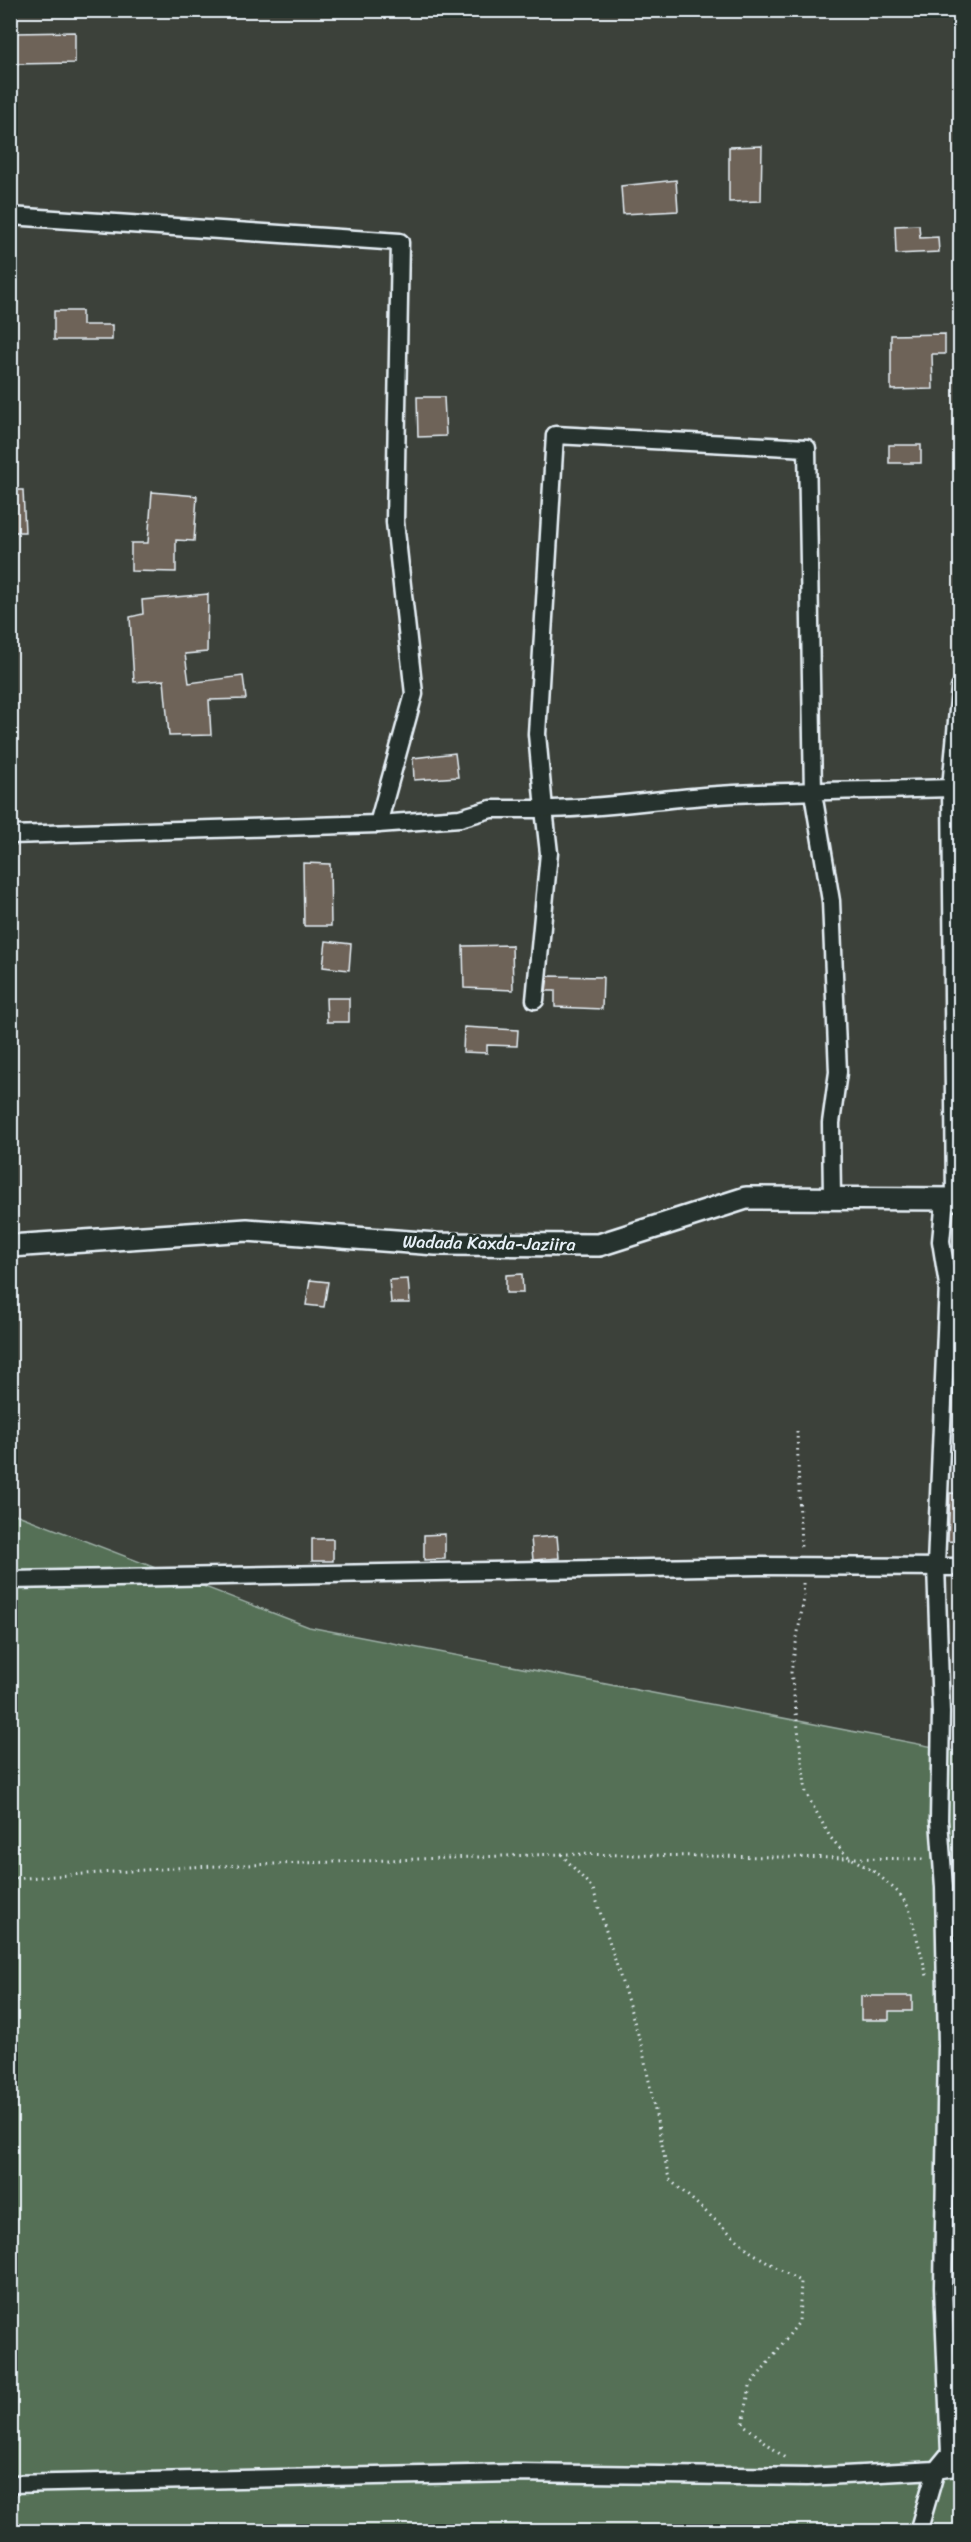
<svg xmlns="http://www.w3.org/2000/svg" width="971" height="2542" font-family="Sriracha,sans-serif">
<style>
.green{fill:#546f56;stroke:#9eb0a7;stroke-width:1.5}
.building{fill:#6e6358;stroke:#e8f1f8;stroke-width:1.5}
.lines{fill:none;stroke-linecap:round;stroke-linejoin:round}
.minor-casing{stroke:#e8f1f8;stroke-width:21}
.tertiary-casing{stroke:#e8f1f8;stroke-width:26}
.path{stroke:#e8f1f8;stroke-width:3;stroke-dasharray:1.5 4.5;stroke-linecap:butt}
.minor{stroke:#26332d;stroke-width:16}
.tertiary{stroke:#26332d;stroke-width:21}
.labels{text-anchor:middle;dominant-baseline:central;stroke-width:6;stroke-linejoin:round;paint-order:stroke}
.street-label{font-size:18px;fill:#e8f1f8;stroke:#26332d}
</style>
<rect width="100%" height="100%" fill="#3c413a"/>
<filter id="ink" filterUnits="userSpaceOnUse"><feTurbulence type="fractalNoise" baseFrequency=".0167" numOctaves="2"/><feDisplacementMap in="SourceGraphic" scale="12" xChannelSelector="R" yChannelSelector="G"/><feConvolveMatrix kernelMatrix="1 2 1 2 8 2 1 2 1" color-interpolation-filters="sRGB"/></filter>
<g filter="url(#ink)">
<polygon class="green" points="10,1512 309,1627 960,1752 960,2531 11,2531"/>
<g class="building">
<polygon points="75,32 75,63 15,64 15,33"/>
<polygon points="762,146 761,201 729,202 729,147"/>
<polygon points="676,180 678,211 623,214 621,186"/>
<polygon points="919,225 920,238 938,237 939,252 896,254 895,226"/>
<polygon points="54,311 82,311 82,325 112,325 112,340 54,340"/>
<polygon points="945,334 945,354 932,354 933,389 891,390 891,335"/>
<polygon points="417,397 444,397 446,436 418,437"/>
<rect x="889" y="445" width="32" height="18"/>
<polygon points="10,490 23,490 25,532 10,532"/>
<polygon points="152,492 197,496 194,541 176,540 176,572 131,571 131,543 148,543"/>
<polygon points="208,594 207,652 185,654 189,683 243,676 246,699 209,700 211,735 169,736 164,680 134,682 130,617 143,614 142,600"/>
<polygon points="455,753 458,777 414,780 413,758"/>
<polygon points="303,863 330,864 331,926 304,926"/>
<polygon points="326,941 351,944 349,970 323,967"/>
<polygon points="512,945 513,990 464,988 463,946"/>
<polygon points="548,976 603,977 602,1009 555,1007 555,991 546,991"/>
<polygon points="326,998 349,998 349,1022 327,1022"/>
<polygon points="464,1027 518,1030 517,1046 487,1045 487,1053 463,1052"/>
<polygon points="522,1274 523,1293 506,1293 506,1275"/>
<polygon points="408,1279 410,1303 391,1303 389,1280"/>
<polygon points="310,1280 328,1282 324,1307 306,1305"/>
<polygon points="950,1493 960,1494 960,1542 948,1541"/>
<polygon points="445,1534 445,1559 424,1560 424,1535"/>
<polygon points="557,1536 559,1558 533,1560 531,1538"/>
<rect x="312" y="1539" width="21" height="22"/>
<polygon points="861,1996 912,1996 912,2011 889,2011 889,2020 861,2020"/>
</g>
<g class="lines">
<g class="minor-casing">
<g id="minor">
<polyline points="10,216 400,242 395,522 414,694 378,824"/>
<polyline points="951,788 955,1199"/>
<polyline points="10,835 378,824 460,818 491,809 544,809 549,853 535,1000"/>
<path d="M 832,1197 L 831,1123 L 838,1072 L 831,901 L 813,793 L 807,448 L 555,435 L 537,734 L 544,809 C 598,809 650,800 704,796 C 786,790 869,791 951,788 L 960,688"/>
<polyline points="10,1580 758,1566 960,1567"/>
<polyline points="10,2484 516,2473 807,2477 936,2470 960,2466"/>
<polyline points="918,2532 936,2470 950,2453 943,2287 947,2046 944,1887 939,1820 941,1713 936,1565 948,1285 941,1241 945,1199"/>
</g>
</g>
<g class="tertiary-casing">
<polyline id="tertiary" points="10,1246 247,1230 436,1244 599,1245 746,1198 960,1199"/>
</g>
<g class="path">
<polyline points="797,1431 801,1549"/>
<polyline points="803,1583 804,1598 791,1672 806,1793 830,1837 846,1855 876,1873 899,1893 909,1908 927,1976"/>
<polyline points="561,1854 925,1859"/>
<polyline points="10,1879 190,1867 561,1854 593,1889 642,2047 669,2179 751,2252 801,2282 799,2322 750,2386 743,2424 785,2458"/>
</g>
<use href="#minor" class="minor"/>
<use href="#tertiary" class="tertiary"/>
</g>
</g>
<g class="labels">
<g class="street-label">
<text transform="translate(489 1243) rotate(1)">Wadada Kaxda-Jaziira</text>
</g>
</g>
<rect width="971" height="2542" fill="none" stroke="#26332d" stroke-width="36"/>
<rect x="18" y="18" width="935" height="2506" fill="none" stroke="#e8f1f8" stroke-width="2" filter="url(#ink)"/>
</svg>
